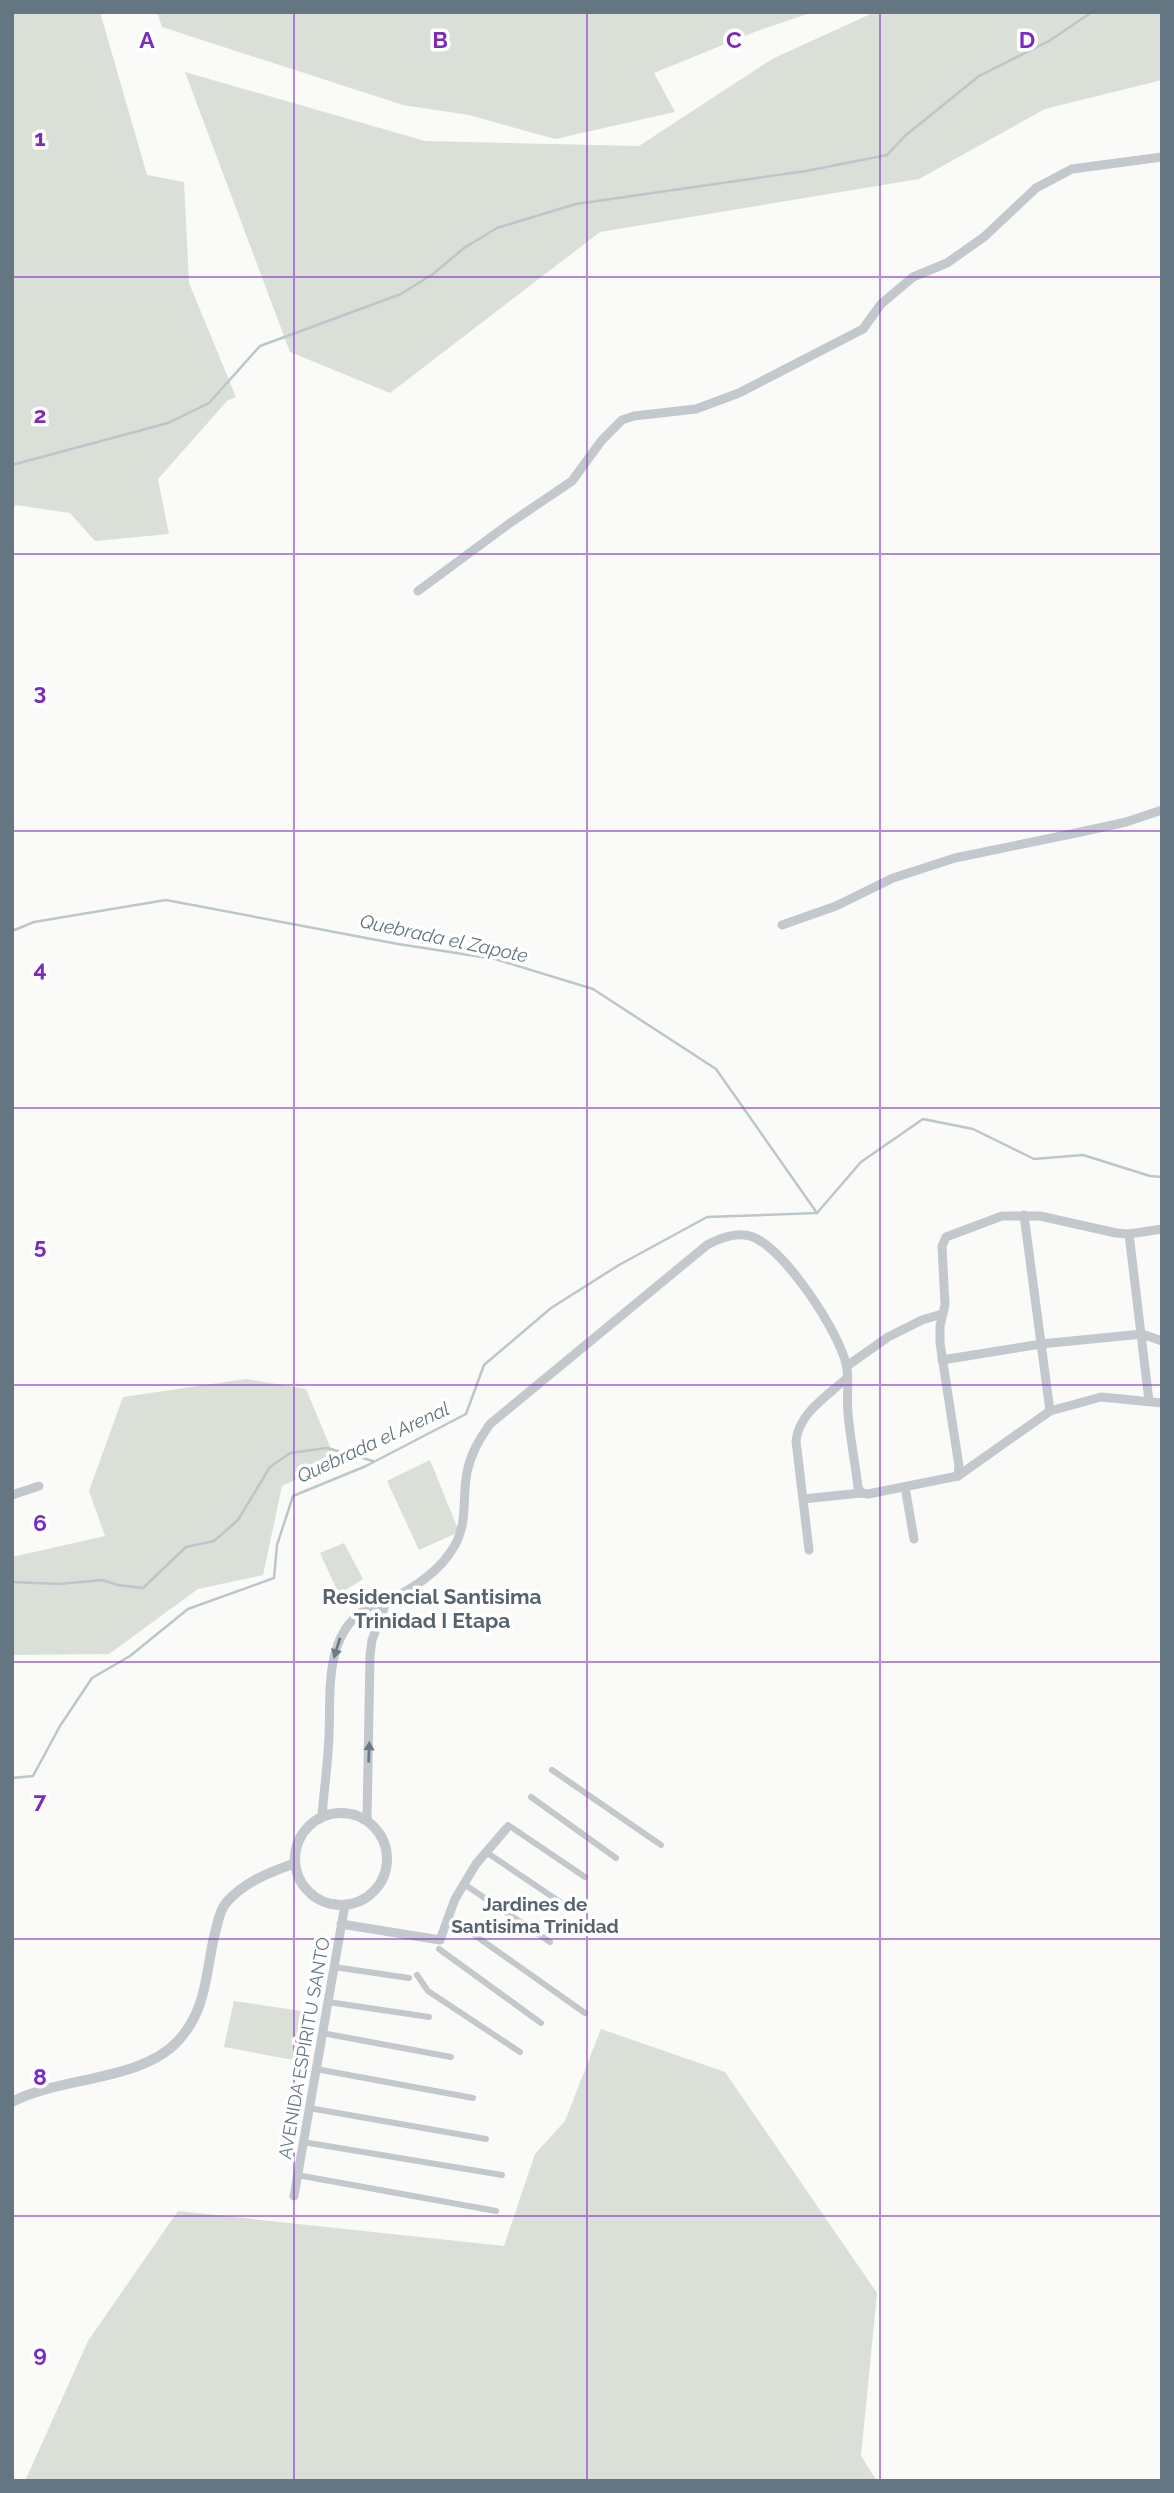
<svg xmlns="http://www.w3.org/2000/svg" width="1174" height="2493" font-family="Raleway,sans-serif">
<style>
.green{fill:#dadfd7}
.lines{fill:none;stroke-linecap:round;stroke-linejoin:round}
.stream{stroke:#bbc7cb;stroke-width:2.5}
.pedestrian{stroke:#c3c8cc;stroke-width:6}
.minor{stroke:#c3c8cc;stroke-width:9}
.tertiary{stroke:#c3c8cc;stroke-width:10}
.oneway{fill:#6a7a87}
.grid{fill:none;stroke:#7b2cbf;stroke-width:2;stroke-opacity:0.55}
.labels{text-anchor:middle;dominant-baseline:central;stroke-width:7;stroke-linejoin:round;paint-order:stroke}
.street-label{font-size:18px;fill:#657683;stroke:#fff}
.water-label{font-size:19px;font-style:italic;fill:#60757c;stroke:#fff}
.neighbourhood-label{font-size:19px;font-weight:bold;fill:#57646e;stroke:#fff}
.quarter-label{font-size:21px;font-weight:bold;fill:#57646e;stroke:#fff}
.grid-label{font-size:23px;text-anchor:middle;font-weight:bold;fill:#7b2cbf;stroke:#fff;stroke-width:7;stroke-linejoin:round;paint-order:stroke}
</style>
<rect width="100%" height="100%" fill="#fafaf8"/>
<g class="green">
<polygon points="12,12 100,12 147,175 184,182 189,283 236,397 227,401 158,479 169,534 95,541 70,513 16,505 12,509"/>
<polygon points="157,12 813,12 757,31 654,73 675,112 555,139 469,115 403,105 162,27"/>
<polygon points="875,12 1162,12 1162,80 1045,109 919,179 600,232 390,393 290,352 185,72 425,141 639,146 772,59"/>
<polygon points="246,1379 306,1389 336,1461 282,1486 263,1575 198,1589 109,1654 12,1655 12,1557 105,1536 89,1491 123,1397"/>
<polygon points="430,1460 459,1532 419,1550 387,1481"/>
<polygon points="344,1543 363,1579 339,1594 320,1553"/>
<polygon points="234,2001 315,2013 304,2062 224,2047"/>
<polygon points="601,2029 725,2072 877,2293 861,2456 877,2481 25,2481 88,2341 178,2211 504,2246 535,2154 565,2121"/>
</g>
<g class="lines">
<g class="stream">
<polyline points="12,465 168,423 209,403 260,346 401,294 433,274 464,248 497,228 576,204 806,171 887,155 906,135 979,76 1049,41 1092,12"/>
<polyline points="12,931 34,922 166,900 398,944 495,959 593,989 716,1069 817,1213"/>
<polyline points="817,1213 861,1162 923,1119 973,1129 1034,1159 1083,1155 1150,1176 1162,1177"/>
<polyline points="12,1582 59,1584 102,1580 118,1585 143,1588 186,1547 214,1541 238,1520 270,1467 290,1453 327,1448 373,1461"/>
<polyline points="12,1778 33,1776 60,1726 92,1678 130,1656 188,1609 274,1578 277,1545 293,1496 366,1466 466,1414 484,1365 551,1308 619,1265 707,1217 817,1213"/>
</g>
<g class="pedestrian">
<polyline points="552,1770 661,1845"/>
<polyline points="531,1797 616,1858"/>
<polyline points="508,1825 585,1877"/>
<polyline points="486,1852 563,1904"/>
<polyline points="464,1884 550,1942"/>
<polyline points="449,1917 585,2013"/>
<polyline points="439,1949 541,2023"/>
<polyline points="334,1967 409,1978"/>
<polyline points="417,1975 428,1991 520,2052"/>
<polyline points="328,2002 429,2017"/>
<polyline points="322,2033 451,2057"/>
<polyline points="316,2069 473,2098"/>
<polyline points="309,2108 486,2139"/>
<polyline points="303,2142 502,2175"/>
<polyline points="297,2175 496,2211"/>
</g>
<g class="minor">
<polyline points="418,591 510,523 572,481 602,440 622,420 634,416 696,409 739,393 863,329 881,304 913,277 947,263 984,237 1036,188 1072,169 1162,157"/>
<polyline points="782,925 836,906 893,878 955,858 1076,833 1126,822 1162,810"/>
<polyline points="1024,1215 1050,1411"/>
<polyline points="1129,1234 1149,1401"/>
<polyline points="942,1360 1041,1344 1142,1334 1162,1341"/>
<polyline points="847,1366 888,1337 922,1320 942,1314"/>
<polyline points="958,1476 959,1466 940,1343 940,1326 945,1305 942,1246 946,1237 1002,1216 1040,1216 1116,1233 1129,1234 1162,1229"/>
<polyline points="905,1487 914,1539"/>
<polyline points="12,1495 39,1486"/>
<polyline points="803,1499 861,1493 868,1494 958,1476 1050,1411 1101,1397 1162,1403"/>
<path d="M 809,1550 L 796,1441 C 799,1413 827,1396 847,1378"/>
<path d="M 322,1816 C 324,1790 328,1763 329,1736 C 331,1691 323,1631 371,1606 C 376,1604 381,1604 386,1602 C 413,1589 440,1572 455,1545 C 468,1522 462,1497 467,1472 C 471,1453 479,1440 490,1424 L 707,1245 C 720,1238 737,1231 753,1237 C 785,1250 838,1330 846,1364 C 850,1379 846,1397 848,1413 C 850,1437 855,1462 858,1487 L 861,1493"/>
<polyline points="367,1820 370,1655 372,1640 384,1608 383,1604"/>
<polyline points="341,1924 440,1940 455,1899 476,1864 506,1829"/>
<polyline points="294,2196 345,1905"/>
</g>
<g class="tertiary">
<circle cx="341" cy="1859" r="46"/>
<path d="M 12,2102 C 59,2077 140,2081 177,2042 C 208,2009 205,1973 215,1933 C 218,1923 219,1911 226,1903 C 243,1882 271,1872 295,1863"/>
</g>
</g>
<defs><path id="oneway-solid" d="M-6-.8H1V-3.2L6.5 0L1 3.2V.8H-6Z" transform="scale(1.75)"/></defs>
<g class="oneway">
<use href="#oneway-solid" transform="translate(337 1648) rotate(107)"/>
<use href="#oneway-solid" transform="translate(369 1752) rotate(-88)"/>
</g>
<path class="grid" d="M 294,12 L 294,2481M 587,12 L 587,2481M 880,12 L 880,2481M 12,277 L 1162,277M 12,554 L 1162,554M 12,831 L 1162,831M 12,1108 L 1162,1108M 12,1385 L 1162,1385M 12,1662 L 1162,1662M 12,1939 L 1162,1939M 12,2216 L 1162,2216"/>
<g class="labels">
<g class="street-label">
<text transform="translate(304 2048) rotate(-80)">AVENIDA ESPÍRITU SANTO</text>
</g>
<g class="water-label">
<text transform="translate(444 938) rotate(12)">Quebrada el Zapote</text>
<text transform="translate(373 1442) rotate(-25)">Quebrada el Arenal</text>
</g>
<g class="neighbourhood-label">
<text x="535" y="1904">Jardines de<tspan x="535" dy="22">Santisima Trinidad</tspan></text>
</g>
<g class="quarter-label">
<text x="432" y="1596">Residencial Santisima<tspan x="432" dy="24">Trinidad I Etapa</tspan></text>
</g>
</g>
<g class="grid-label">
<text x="147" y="48">A</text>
<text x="440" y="48">B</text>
<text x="734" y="48">C</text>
<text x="1027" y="48">D</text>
<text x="40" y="146">1</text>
<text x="40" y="423">2</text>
<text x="40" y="700">3</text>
<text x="40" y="977">4</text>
<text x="40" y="1254">5</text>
<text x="40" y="1531">6</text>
<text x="40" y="1808">7</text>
<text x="40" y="2085">8</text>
<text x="40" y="2362">9</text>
</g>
<rect width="1174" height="2493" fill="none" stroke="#657683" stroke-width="28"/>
</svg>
